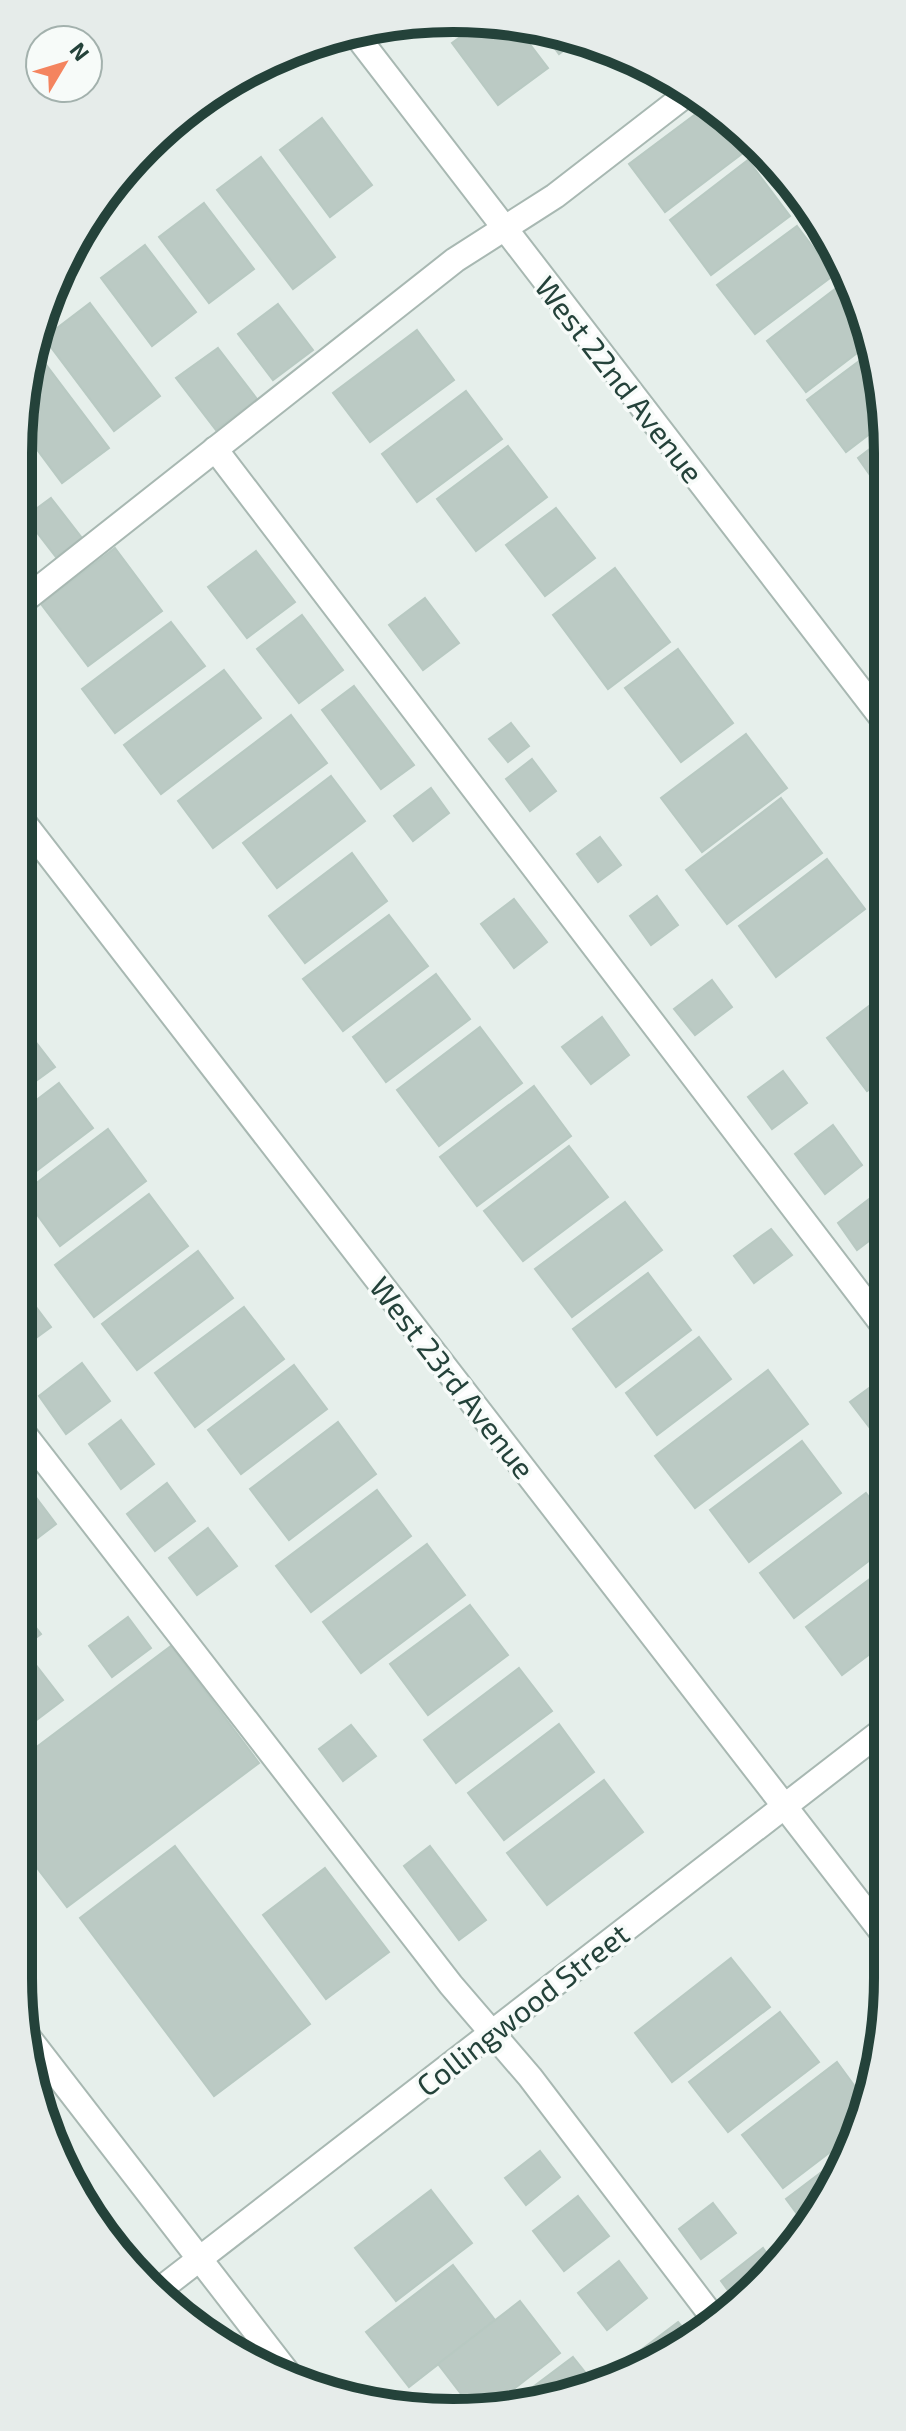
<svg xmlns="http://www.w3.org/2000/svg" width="906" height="2431" font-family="'Exo 2',sans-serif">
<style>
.building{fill:#bbcac4;stroke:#b8c9c2;stroke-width:2}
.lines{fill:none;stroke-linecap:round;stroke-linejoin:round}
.minor-casing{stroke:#a8b8b2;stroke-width:28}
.minor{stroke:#fff;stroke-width:24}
.labels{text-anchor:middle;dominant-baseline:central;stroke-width:7;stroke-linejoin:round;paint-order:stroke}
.street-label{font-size:30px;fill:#24423a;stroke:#f7fbf9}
.rim{fill:none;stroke:#24423a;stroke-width:10}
</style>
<rect width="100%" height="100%" fill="#e6efeb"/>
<g class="building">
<polygon points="474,27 519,30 548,68 498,105 452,43"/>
<polygon points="542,31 566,33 579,39 559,54"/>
<polygon points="709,104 755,144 665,212 629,164"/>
<polygon points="322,118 372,185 330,217 280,150"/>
<polygon points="261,157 335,257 293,289 217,190"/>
<polygon points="748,160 790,216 711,275 670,220"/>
<polygon points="204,203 254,269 209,303 159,237"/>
<polygon points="797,226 834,275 755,334 717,285"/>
<polygon points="145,245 196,312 152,346 101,278"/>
<polygon points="839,286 859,312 869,344 806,392 767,341"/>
<polygon points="90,303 160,396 114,431 44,338"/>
<polygon points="278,304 313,350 273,380 238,334"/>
<polygon points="417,330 454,380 370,442 333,393"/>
<polygon points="32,346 109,448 62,483 21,428"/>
<polygon points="218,348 257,399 216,430 176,378"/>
<polygon points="870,353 884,396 884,423 846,452 807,400"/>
<polygon points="466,391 502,439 417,502 382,454"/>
<polygon points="884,438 884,495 858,458"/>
<polygon points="508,446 547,497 476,551 437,499"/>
<polygon points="18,452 34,473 18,486"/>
<polygon points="51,498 82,538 56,557 25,517"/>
<polygon points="556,508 595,558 545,596 506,545"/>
<polygon points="115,548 162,611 88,666 41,604"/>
<polygon points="256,551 295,602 247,638 208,587"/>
<polygon points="615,568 670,642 608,689 553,615"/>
<polygon points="425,598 459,643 423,670 389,625"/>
<polygon points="302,615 343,670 299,703 257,649"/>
<polygon points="171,622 205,666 115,733 82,689"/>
<polygon points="678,649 733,723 681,762 625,688"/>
<polygon points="224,670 261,718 161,794 124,745"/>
<polygon points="354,686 414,765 381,789 322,710"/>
<polygon points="291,715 327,763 213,848 178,801"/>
<polygon points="511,723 529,746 508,762 489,739"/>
<polygon points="746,734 787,788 702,852 661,798"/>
<polygon points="532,759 556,791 530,811 506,779"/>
<polygon points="331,776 365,821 277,888 243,843"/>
<polygon points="431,788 449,813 413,841 394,816"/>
<polygon points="781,798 822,853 727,924 686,870"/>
<polygon points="600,837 621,865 598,882 577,854"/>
<polygon points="352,853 387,901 305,963 269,916"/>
<polygon points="827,859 865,909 776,977 739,926"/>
<polygon points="657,896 678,925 651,945 630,916"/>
<polygon points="514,899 547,942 514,968 481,924"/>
<polygon points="389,915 428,966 343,1031 303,979"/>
<polygon points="436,974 470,1019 386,1082 353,1037"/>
<polygon points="712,980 732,1007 695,1035 674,1009"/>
<polygon points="886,993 886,1077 867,1091 827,1038"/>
<polygon points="602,1017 629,1055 591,1084 562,1047"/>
<polygon points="18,1019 55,1067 18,1094"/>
<polygon points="480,1027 522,1083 439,1146 397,1090"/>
<polygon points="783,1071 807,1103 772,1129 748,1097"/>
<polygon points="59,1083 93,1128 18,1185 18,1114"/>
<polygon points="534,1086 571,1136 477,1206 440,1157"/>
<polygon points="886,1094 886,1114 876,1101"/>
<polygon points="833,1125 862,1165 825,1194 795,1154"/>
<polygon points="108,1129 146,1181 60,1246 22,1194"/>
<polygon points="569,1146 608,1197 523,1261 484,1211"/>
<polygon points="877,1193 886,1205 886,1228 857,1250 838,1223"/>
<polygon points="149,1194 188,1246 94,1317 55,1265"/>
<polygon points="625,1202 662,1250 572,1317 535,1269"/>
<polygon points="771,1229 792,1255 754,1283 734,1256"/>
<polygon points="198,1251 233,1298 137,1370 102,1324"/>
<polygon points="648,1273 691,1330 616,1387 573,1329"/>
<polygon points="27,1295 51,1327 18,1351 18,1301"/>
<polygon points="244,1307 284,1359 195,1427 155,1373"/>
<polygon points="699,1337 731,1379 657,1435 626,1393"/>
<polygon points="82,1363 110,1401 66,1434 39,1396"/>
<polygon points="294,1365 327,1409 241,1474 208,1430"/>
<polygon points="768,1370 808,1424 695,1508 655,1456"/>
<polygon points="887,1375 887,1415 870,1428 850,1402"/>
<polygon points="121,1420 154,1464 121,1489 89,1444"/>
<polygon points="338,1422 376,1474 289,1540 250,1489"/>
<polygon points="802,1441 841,1493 749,1562 710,1510"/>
<polygon points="167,1483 195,1521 155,1551 127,1514"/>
<polygon points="26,1484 56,1524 18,1553 18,1491"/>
<polygon points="377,1490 411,1536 311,1612 276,1566"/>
<polygon points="866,1493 887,1520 887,1547 794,1618 760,1573"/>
<polygon points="208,1528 237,1566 197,1595 169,1558"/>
<polygon points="427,1544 465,1595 361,1673 323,1622"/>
<polygon points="887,1566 887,1641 842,1675 806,1627"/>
<polygon points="18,1605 41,1634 18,1651"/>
<polygon points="470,1605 508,1655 428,1715 390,1664"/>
<polygon points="128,1617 151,1648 112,1677 89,1646"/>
<polygon points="171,1646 259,1763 67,1907 18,1843 18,1761"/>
<polygon points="29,1656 63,1700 18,1734 18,1664"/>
<polygon points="519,1668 552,1711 456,1783 424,1740"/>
<polygon points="559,1724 594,1772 504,1840 468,1793"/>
<polygon points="351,1725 376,1756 343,1781 319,1749"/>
<polygon points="604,1780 643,1832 547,1905 507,1853"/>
<polygon points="175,1846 310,2024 214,2096 80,1918"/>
<polygon points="430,1846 486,1920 459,1940 404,1866"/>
<polygon points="325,1868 389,1952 326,1999 263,1915"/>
<polygon points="731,1958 770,2007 672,2082 635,2033"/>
<polygon points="780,2012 819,2062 728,2132 689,2082"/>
<polygon points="837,2062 867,2103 851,2136 783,2188 742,2135"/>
<polygon points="540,2151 560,2177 526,2205 505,2178"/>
<polygon points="840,2158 806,2226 786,2199"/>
<polygon points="431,2190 472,2243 396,2301 355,2248"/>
<polygon points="578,2196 609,2236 564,2271 533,2231"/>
<polygon points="713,2203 736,2233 701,2259 679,2229"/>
<polygon points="763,2248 775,2265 736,2301 721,2281"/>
<polygon points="619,2261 647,2298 607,2330 578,2293"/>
<polygon points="453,2265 495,2320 409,2387 366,2332"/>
<polygon points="520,2301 560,2353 492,2406 471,2407 438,2364"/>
<polygon points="678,2322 693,2340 643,2361 637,2353"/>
<polygon points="573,2357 593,2382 538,2405 509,2405"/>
</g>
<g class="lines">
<g class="minor-casing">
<g id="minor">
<polyline points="356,35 885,722"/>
<polyline points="215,449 886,1329"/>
<polyline points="18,605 455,260 555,196 692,90"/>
<polyline points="18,815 888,1940"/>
<polyline points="18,1426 451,1985 530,2077 715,2320"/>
<polyline points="28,2037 287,2372"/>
<polyline points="158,2291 887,1727"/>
</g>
</g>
<use href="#minor" class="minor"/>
</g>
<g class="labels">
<g class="street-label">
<text transform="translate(620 379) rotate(52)">West 22nd Avenue</text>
<text transform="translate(453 1377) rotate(52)">West 23rd Avenue</text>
<text transform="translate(522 2009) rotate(-38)">Collingwood Street</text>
</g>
</g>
<path d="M0 0H906V2431H0ZM453 32H453A421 421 0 0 1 874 453V1978A421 421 0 0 1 453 2399H453A421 421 0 0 1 32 1978V453A421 421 0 0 1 453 32Z" fill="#e6ecea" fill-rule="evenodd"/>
<path class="rim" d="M453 32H453A421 421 0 0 1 874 453V1978A421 421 0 0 1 453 2399H453A421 421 0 0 1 32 1978V453A421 421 0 0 1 453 32Z"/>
<g transform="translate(64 64) rotate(52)"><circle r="38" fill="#f7fbf9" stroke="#a3b1ad" stroke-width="2"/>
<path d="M0-6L14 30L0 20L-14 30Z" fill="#f4845f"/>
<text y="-12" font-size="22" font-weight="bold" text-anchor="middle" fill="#24423a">N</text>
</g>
</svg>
